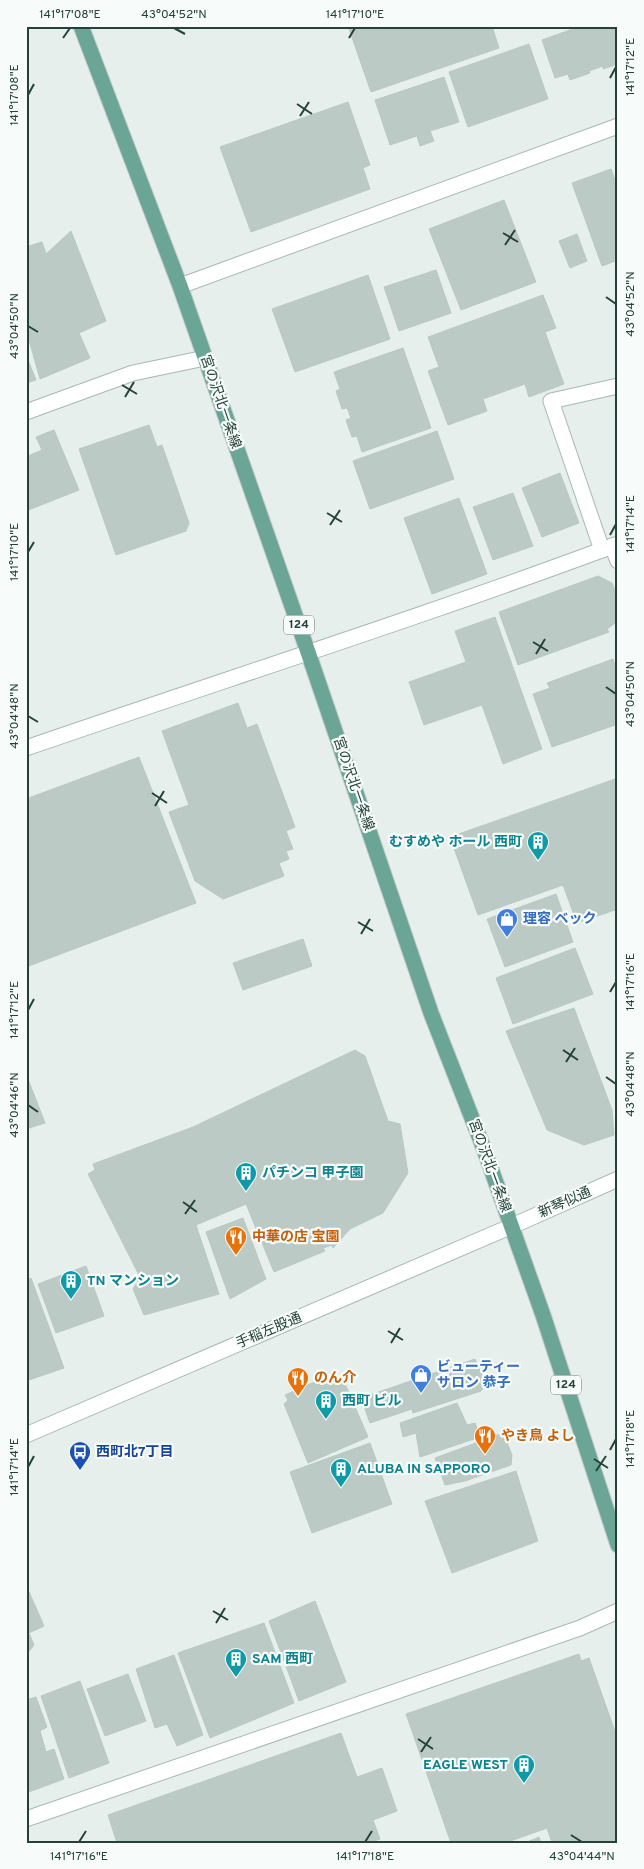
<svg xmlns="http://www.w3.org/2000/svg" width="644" height="1869" font-family="Overpass,'Noto Sans JP',sans-serif">
<style>
.building{fill:#bbcac4;stroke:#b8c9c2}
.lines{fill:none;stroke-linecap:round;stroke-linejoin:round}
.minor-casing{stroke:#a8b8b2;stroke-width:17}
.tertiary-casing{stroke:#a8b8b2;stroke-width:17}
.primary-casing{stroke:#c2cac8;stroke-width:17}
.minor{stroke:#fff;stroke-width:15}
.tertiary{stroke:#fff;stroke-width:15}
.primary{stroke:#6aa596;stroke-width:15}
.ticks{fill:none;stroke:#24423a;stroke-width:2}
.labels{text-anchor:middle;dominant-baseline:central;stroke-width:4.5;stroke-linejoin:round;paint-order:stroke}
.shield{fill:#f7fbf9;stroke:#637a73;stroke-width:1}
.shield-label{font-size:12px;font-weight:bold;fill:#24423a}
.street-label{font-size:14px;fill:#24423a;stroke:#f7fbf9}
.culture-label{font-size:14px;font-weight:bold;fill:#0d838f;stroke:#f7fbf9;text-anchor:start}
.shop-label{font-size:14px;font-weight:bold;fill:#366cbe;stroke:#f7fbf9;text-anchor:start}
.food-label{font-size:14px;font-weight:bold;fill:#c56008;stroke:#f7fbf9;text-anchor:start}
.transit-label{font-size:14px;font-weight:bold;fill:#164399;stroke:#f7fbf9;text-anchor:start}
.neatline{fill:none;stroke:#24423a;stroke-width:2}
.ticks-label{font-size:12px;text-anchor:middle;fill:#24423a}
</style>
<rect width="100%" height="100%" fill="#e6efeb"/>
<g class="building">
<polygon points="348,26 492,26 499,48 371,92"/>
<polygon points="581,26 618,26 618,64 603,69 603,66 589,71 590,73 570,80 568,74 555,78 542,40"/>
<polygon points="529,44 548,99 468,127 449,72"/>
<polygon points="444,77 459,122 430,131 434,141 420,146 417,136 390,145 375,100"/>
<polygon points="348,102 370,165 363,168 370,189 251,232 220,147"/>
<polygon points="611,169 618,188 618,260 602,266 572,183"/>
<polygon points="504,200 536,282 461,310 429,229"/>
<polygon points="71,231 106,321 79,333 90,358 40,379 26,329 26,247 42,242 46,254"/>
<polygon points="577,234 587,261 570,268 559,241"/>
<polygon points="436,270 451,313 399,331 384,287"/>
<polygon points="368,275 390,339 295,372 272,309"/>
<polygon points="543,295 556,328 545,332 564,384 529,397 525,384 483,399 487,411 448,425 428,371 439,367 428,337"/>
<polygon points="403,348 431,428 362,452 357,436 352,437 346,420 351,418 347,408 342,409 336,391 340,389 334,372"/>
<polygon points="26,355 36,380 26,383"/>
<polygon points="149,425 157,447 162,445 189,523 186,531 116,555 79,449"/>
<polygon points="54,430 79,490 26,511 26,453 28,456 42,450 36,437"/>
<polygon points="437,431 454,479 370,509 353,461"/>
<polygon points="560,473 579,523 542,537 522,488"/>
<polygon points="513,493 533,546 493,560 473,507"/>
<polygon points="459,498 487,574 432,594 404,518"/>
<polygon points="598,576 612,583 618,598 618,621 607,629 609,632 518,665 499,612"/>
<polygon points="495,617 542,749 503,764 482,705 424,725 409,682 466,662 455,631"/>
<polygon points="613,659 618,673 618,724 552,747 533,694 550,688 547,683"/>
<polygon points="238,703 247,728 257,724 295,827 286,831 293,849 286,851 289,859 279,863 284,876 223,899 195,881 169,812 189,805 162,731"/>
<polygon points="139,757 196,903 26,967 26,799"/>
<polygon points="618,778 618,909 577,923 563,885 478,915 450,837"/>
<polygon points="556,894 573,942 505,967 487,919"/>
<polygon points="303,939 312,966 243,990 233,963"/>
<polygon points="575,948 593,994 513,1024 496,978"/>
<polygon points="574,1008 612,1110 614,1135 584,1145 547,1130 506,1031"/>
<polygon points="355,1050 365,1056 388,1121 400,1124 408,1173 383,1213 350,1229 333,1248 332,1245 323,1248 325,1251 274,1272 246,1204 196,1225 219,1294 144,1315 133,1289 140,1277 88,1174 95,1170 93,1164 193,1127"/>
<polygon points="26,1074 45,1123 26,1129"/>
<polygon points="243,1218 266,1279 230,1299 206,1232"/>
<polygon points="86,1266 104,1316 56,1333 38,1284"/>
<polygon points="31,1278 64,1368 26,1381 26,1280"/>
<polygon points="475,1359 486,1383 481,1391 413,1413 412,1409 370,1423 361,1398"/>
<polygon points="326,1377 329,1382 343,1379 368,1437 308,1463 284,1404 288,1400 285,1395"/>
<polygon points="457,1403 467,1425 475,1423 480,1437 420,1457 416,1433 403,1437 400,1423"/>
<polygon points="503,1433 512,1455 511,1465 465,1481 445,1485 435,1458"/>
<polygon points="370,1443 392,1504 312,1533 290,1472"/>
<polygon points="516,1471 538,1541 452,1573 425,1501"/>
<polygon points="26,1585 44,1626 29,1633 34,1645 26,1655"/>
<polygon points="315,1601 346,1682 299,1701 269,1621"/>
<polygon points="264,1623 294,1703 210,1738 178,1653"/>
<polygon points="579,1654 581,1661 589,1658 618,1740 618,1843 552,1843 547,1828 505,1843 451,1843 406,1714"/>
<polygon points="174,1655 203,1735 177,1746 167,1724 155,1728 136,1669"/>
<polygon points="128,1674 146,1721 105,1736 87,1689"/>
<polygon points="80,1681 109,1763 69,1778 41,1696"/>
<polygon points="36,1697 47,1727 40,1731 46,1752 54,1749 64,1779 26,1793 26,1700"/>
<polygon points="341,1733 357,1777 382,1768 397,1811 373,1820 380,1839 369,1843 117,1843 108,1815"/>
<polygon points="539,1837 541,1843 525,1843"/>
</g>
<g class="lines">
<g class="minor-casing">
<g id="minor">
<polyline points="180,286 618,126"/>
<polyline points="26,412 133,373 205,358"/>
<polyline points="612,546 618,561"/>
<polyline points="602,550 551,401 618,386"/>
<path d="M 26,748 C 223,680 422,617 618,544"/>
<polyline points="26,1819 580,1628 618,1611"/>
</g>
</g>
<g class="tertiary-casing">
<polyline id="tertiary" points="26,1435 512,1226 618,1179"/>
</g>
<g class="primary-casing">
<polyline id="primary" points="81,26 180,286 308,652 431,1013 484,1149 543,1315 618,1545"/>
</g>
<use href="#minor" class="minor"/>
<use href="#tertiary" class="tertiary"/>
<use href="#primary" class="primary"/>
</g>
<path class="ticks" d="M 174,28 L 185,34M 63,38 L 70,28M 349,38 L 355,28M 610,78 L 616,67M 28,95 L 34,84M 297,104 L 312,114M 300,116 L 309,102M 503,233 L 518,242M 505,245 L 515,230M 606,297 L 616,304M 28,326 L 38,332M 122,385 L 137,394M 125,397 L 134,382M 327,513 L 342,522M 330,525 L 340,510M 610,535 L 616,524M 28,552 L 34,542M 533,642 L 548,651M 536,654 L 545,639M 606,687 L 616,694M 28,716 L 38,722M 152,793 L 167,803M 155,806 L 164,791M 358,922 L 373,931M 361,934 L 370,919M 610,992 L 616,982M 28,1010 L 34,999M 563,1050 L 578,1060M 566,1062 L 575,1048M 606,1077 L 616,1084M 28,1105 L 38,1112M 183,1202 L 197,1212M 185,1214 L 195,1200M 388,1331 L 403,1340M 391,1343 L 400,1328M 610,1450 L 616,1439M 594,1459 L 608,1468M 28,1467 L 34,1456M 596,1471 L 606,1456M 213,1611 L 228,1620M 216,1623 L 225,1608M 418,1739 L 433,1749M 421,1752 L 431,1737M 571,1835 L 582,1842M 79,1842 L 86,1831M 365,1842 L 372,1831"/>
<defs>
<g id="building-pin" transform="scale(1.125)"><path d="M0 17L-7.5 6A9.5 9.5 0 1 1 7.5 6Z" fill="#0f9aa8" stroke="#f7fbf9"/><path d="M-4-6H4V6H1V3H-1V6H-4ZM-2.5-4.3h1.7v1.8h-1.7ZM.8-4.3h1.7v1.8H.8ZM-2.5-1h1.7V.8h-1.7ZM.8-1h1.7V.8H.8Z" fill="#fff"/></g>
<g id="shop-pin" transform="scale(1.125)"><path d="M0 17L-7.5 6A9.5 9.5 0 1 1 7.5 6Z" fill="#3f7fe0" stroke="#f7fbf9"/><path d="M-5-2.5h2.3a2.7 3.5 0 0 1 5.4 0H5L5.5 6h-11ZM-1.5-2.5h3a1.5 2.3 0 0 0-3 0Z" fill="#fff"/></g>
<g id="restaurant-pin" transform="scale(1.125)"><path d="M0 17L-7.5 6A9.5 9.5 0 1 1 7.5 6Z" fill="#e8710a" stroke="#f7fbf9"/><path d="M-5-6h1v4h1v-4h1v4h1v-4h1v5L-1.5 .5V6h-2V.5L-5-1ZM5-6V6H3V1.5H1.5Q1.5-4 5-6Z" fill="#fff"/></g>
<g id="bus-pin" transform="scale(1.125)"><path d="M0 17L-7.5 6A9.5 9.5 0 1 1 7.5 6Z" fill="#1a4fb4" stroke="#f7fbf9"/><path d="M-5-6H5V4H4V6H2V4H-2V6H-4V4H-5ZM-3.5-4V0h7V-4ZM-3.5 1.2v1.5H-2V1.2ZM2 1.2v1.5H3.5V1.2Z" fill="#fff"/></g>
</defs>
<g fill-rule="evenodd">
<use href="#building-pin" x="538" y="842"/>
<use href="#shop-pin" x="507" y="919"/>
<use href="#building-pin" x="246" y="1173"/>
<use href="#restaurant-pin" x="236" y="1237"/>
<use href="#building-pin" x="71" y="1281"/>
<use href="#shop-pin" x="421" y="1375"/>
<use href="#restaurant-pin" x="298" y="1378"/>
<use href="#building-pin" x="326" y="1401"/>
<use href="#restaurant-pin" x="485" y="1436"/>
<use href="#bus-pin" x="80" y="1452"/>
<use href="#building-pin" x="341" y="1469"/>
<use href="#building-pin" x="236" y="1659"/>
<use href="#building-pin" x="524" y="1765"/>
</g>
<g class="labels">
<g class="shield">
<rect x="284" y="615.5" width="30" height="19" rx="4"/>
<rect x="551" y="1375.5" width="30" height="19" rx="4"/>
</g>
<g class="shield-label">
<text x="299" y="625">124</text>
<text x="566" y="1385">124</text>
</g>
<g class="street-label">
<text transform="translate(220 402) rotate(71)">宮の沢北一条線</text>
<text transform="translate(353 784) rotate(71)">宮の沢北一条線</text>
<text transform="translate(489 1166) rotate(70)">宮の沢北一条線</text>
<text transform="translate(565 1203) rotate(-24)">新琴似通</text>
<text transform="translate(269 1331) rotate(-23)">手稲左股通</text>
</g>
<g class="culture-label">
<text x="522" y="842" text-anchor="end">むすめや ホール 西町</text>
<text x="262" y="1173">パチンコ 甲子園</text>
<text x="87" y="1281">TN マンション</text>
<text x="342" y="1401">西町 ビル</text>
<text x="357" y="1469">ALUBA IN SAPPORO</text>
<text x="252" y="1659">SAM 西町</text>
<text x="508" y="1765" text-anchor="end">EAGLE WEST</text>
</g>
<g class="shop-label">
<text x="523" y="919">理容 ベック</text>
<text x="437" y="1367">ビューティー<tspan x="437" dy="16">サロン 恭子</tspan></text>
</g>
<g class="food-label">
<text x="252" y="1237">中華の店 宝園</text>
<text x="314" y="1378">のん介</text>
<text x="501" y="1436">やき鳥 よし</text>
</g>
<g class="transit-label">
<text x="96" y="1452">西町北7丁目</text>
</g>
</g>
<rect width="644" height="1869" fill="none" stroke="#f7fbf9" stroke-width="55"/>
<rect x="28" y="28" width="588" height="1814" class="neatline"/>
<g class="ticks-label">
<text x="70" y="18">141°17'08"E</text>
<text x="174" y="18">43°04'52"N</text>
<text x="355" y="18">141°17'10"E</text>
<text transform="translate(630 67) rotate(-90)" y="4">141°17'12"E</text>
<text transform="translate(14 95) rotate(-90)" y="4">141°17'08"E</text>
<text transform="translate(630 304) rotate(-90)" y="4">43°04'52"N</text>
<text transform="translate(14 326) rotate(-90)" y="4">43°04'50"N</text>
<text transform="translate(630 524) rotate(-90)" y="4">141°17'14"E</text>
<text transform="translate(14 552) rotate(-90)" y="4">141°17'10"E</text>
<text transform="translate(630 694) rotate(-90)" y="4">43°04'50"N</text>
<text transform="translate(14 716) rotate(-90)" y="4">43°04'48"N</text>
<text transform="translate(630 982) rotate(-90)" y="4">141°17'16"E</text>
<text transform="translate(14 1010) rotate(-90)" y="4">141°17'12"E</text>
<text transform="translate(630 1084) rotate(-90)" y="4">43°04'48"N</text>
<text transform="translate(14 1105) rotate(-90)" y="4">43°04'46"N</text>
<text transform="translate(630 1439) rotate(-90)" y="4">141°17'18"E</text>
<text transform="translate(14 1467) rotate(-90)" y="4">141°17'14"E</text>
<text x="79" y="1860">141°17'16"E</text>
<text x="365" y="1860">141°17'18"E</text>
<text x="582" y="1860">43°04'44"N</text>
</g>
</svg>
